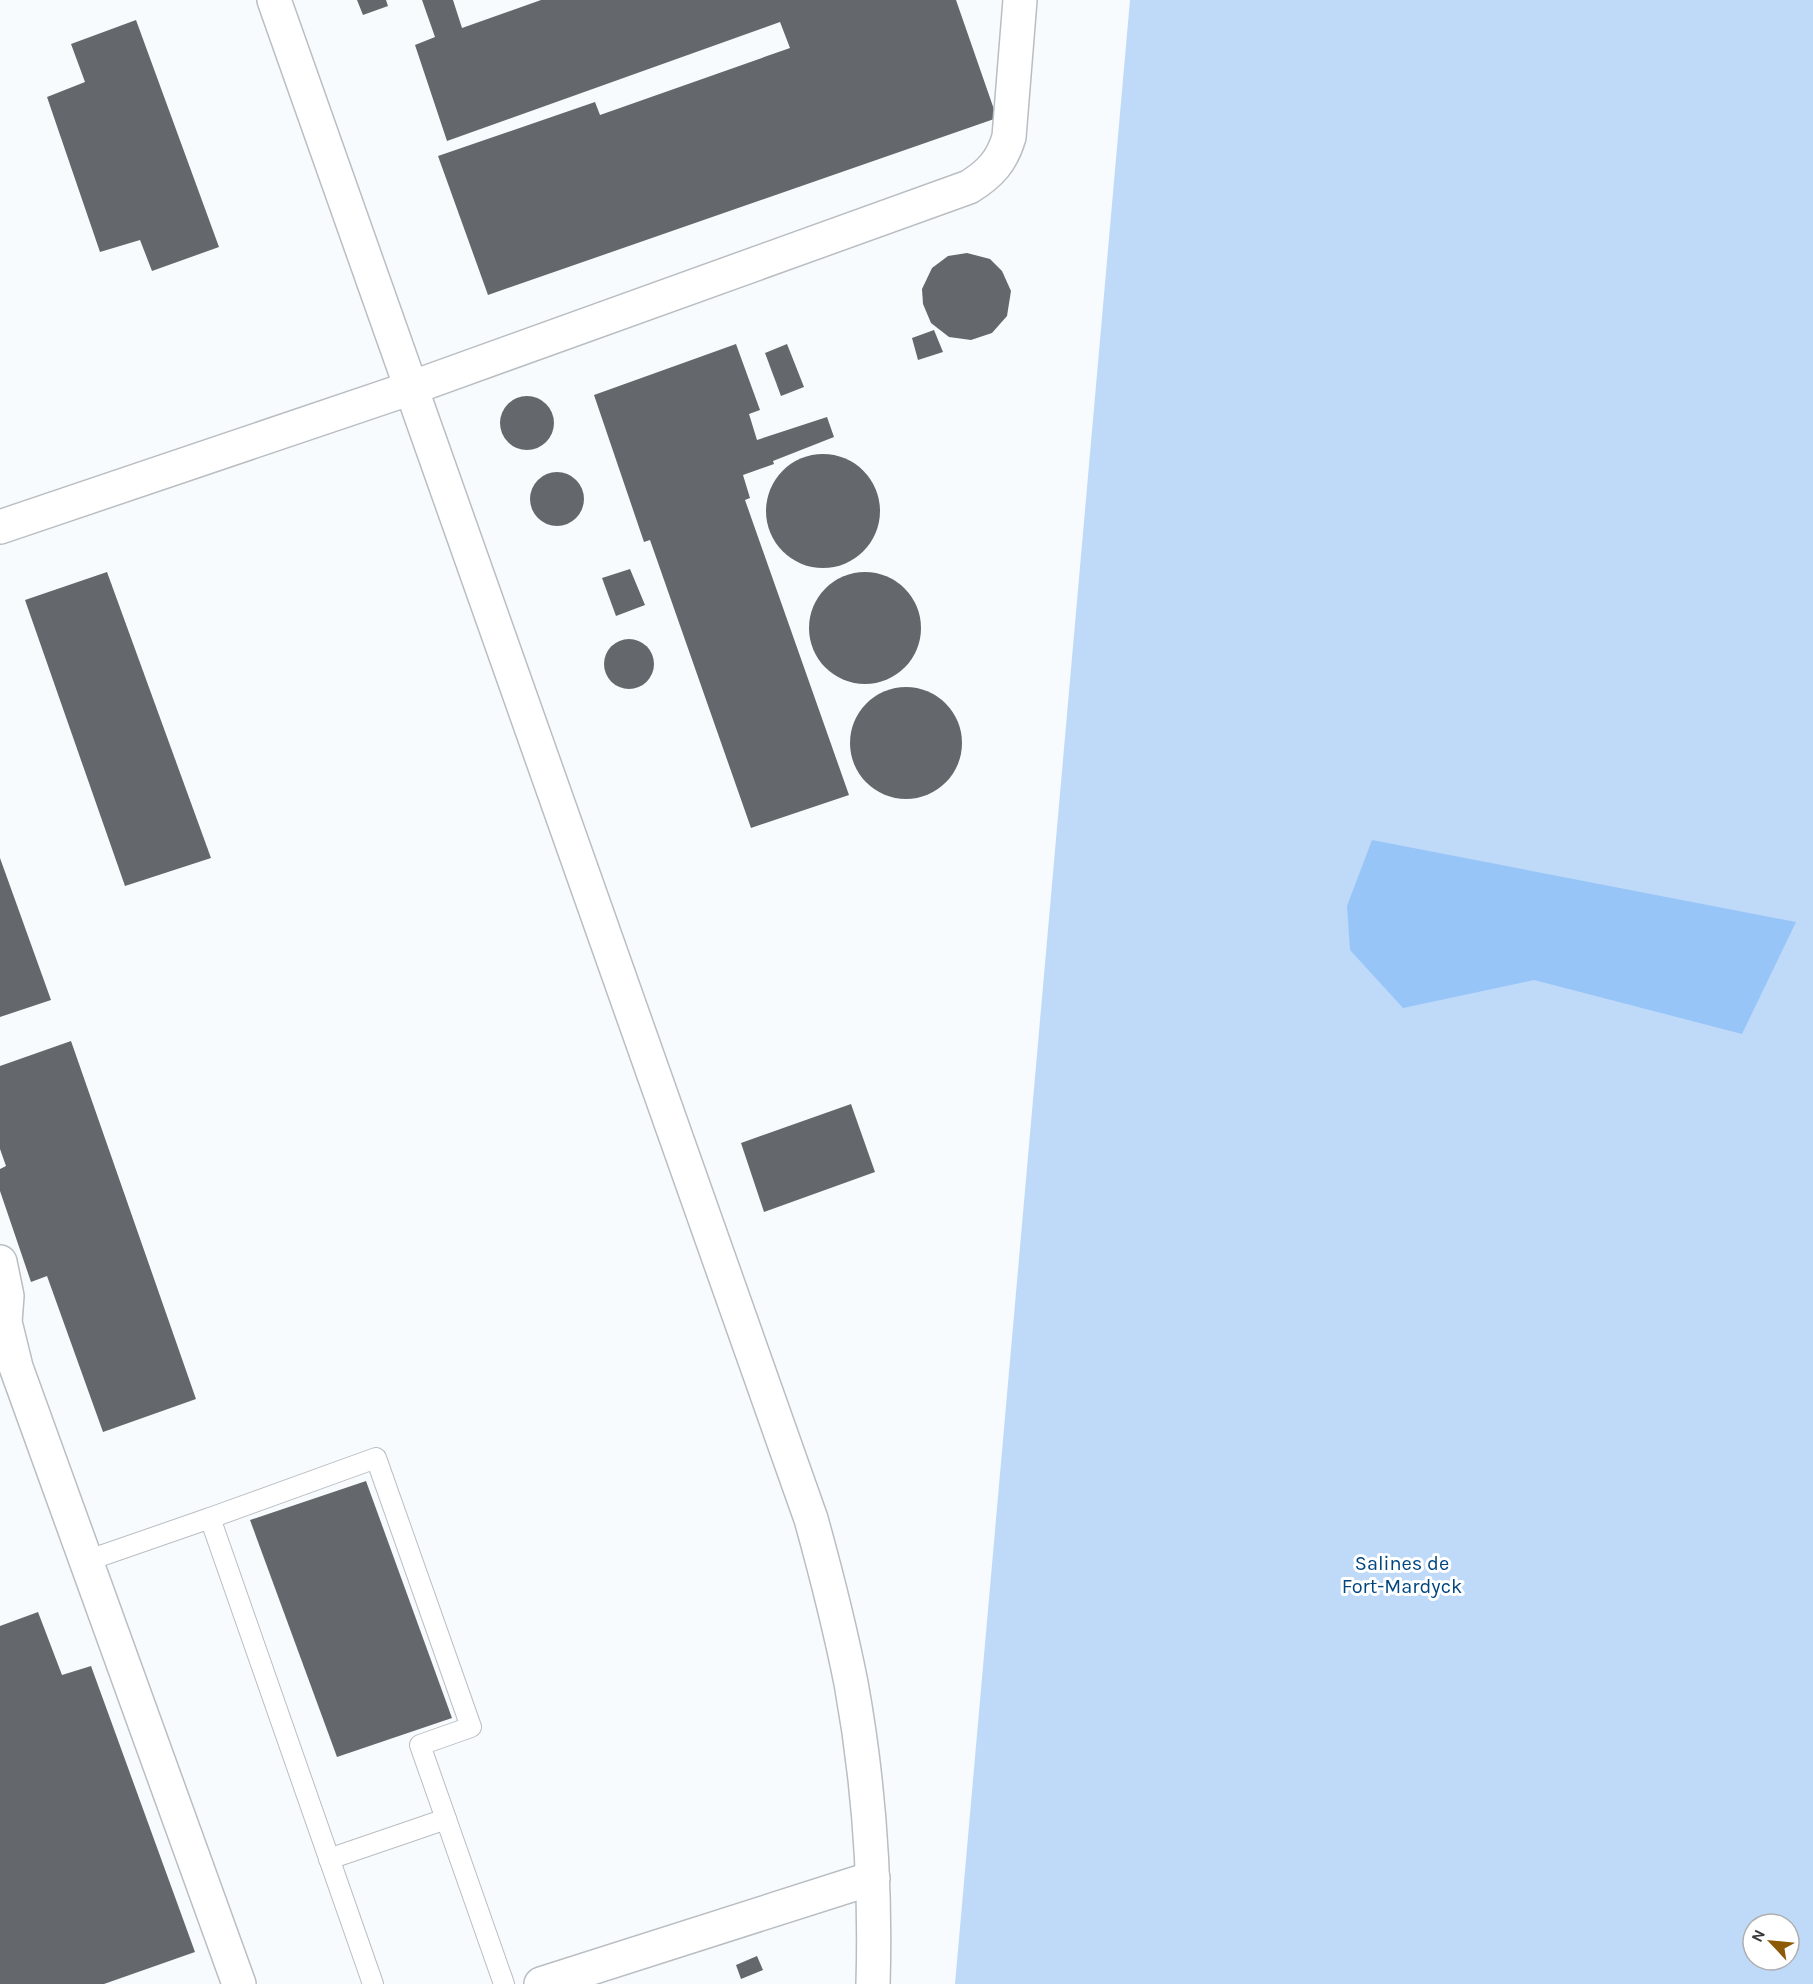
<svg xmlns="http://www.w3.org/2000/svg" width="1813" height="1984" font-family="Karla,sans-serif">
<style>
.green{fill:#bfdaf8;fill-rule:evenodd}
.forest{fill:#97c5f7}
.building{fill:#64686c}
.lines{fill:none;stroke-linecap:round;stroke-linejoin:round}
.lane-casing{stroke:#b9bec3;stroke-width:22}
.street-casing{stroke:#b9bec3;stroke-width:36}
.lane{stroke:#fff;stroke-width:20}
.street{stroke:#fff;stroke-width:33}
.labels{text-anchor:middle;dominant-baseline:central;stroke-width:6;stroke-linejoin:round;paint-order:stroke}
.park-label{font-size:20px;fill:#004680;stroke:#fff}
</style>
<rect width="100%" height="100%" fill="#f8fbfe"/>
<path class="green" d="M 1130,0 L 1813,0 L 1813,1984 L 955,1984 ZM 1753,1924 L 1789,1924 L 1789,1960 L 1753,1960 Z"/>
<polygon class="forest" points="1372,840 1796,922 1742,1034 1534,980 1403,1008 1350,950 1347,906"/>
<g class="building">
<polygon points="357,0 386,0 388,6 363,15"/>
<polygon points="422,0 453,0 462,28 541,0 956,0 997,118 488,295 438,156 595,102 600,115 790,48 780,22 447,141 415,45 435,37"/>
<polygon points="136,20 219,247 152,271 140,240 100,252 47,97 85,82 71,44"/>
<polygon points="967,253 990,259 1002,271 1011,291 1007,316 992,333 971,340 949,337 931,323 923,304 922,289 932,268 948,256"/>
<polygon points="934,330 943,352 918,360 912,338"/>
<polygon points="736,344 760,410 749,414 757,440 827,417 834,437 773,461 774,464 743,475 750,498 745,500 849,795 751,828 650,540 644,542 594,395"/>
<polygon points="787,344 804,387 781,396 765,353"/>
<circle cx="527" cy="423" r="27"/>
<circle cx="823" cy="511" r="57"/>
<circle cx="557" cy="499" r="27"/>
<polygon points="630,569 645,605 616,616 602,578"/>
<polygon points="107,572 211,858 125,886 25,600"/>
<circle cx="865" cy="628" r="56"/>
<circle cx="629" cy="664" r="25"/>
<circle cx="906" cy="743" r="56"/>
<polygon points="0,858 51,1000 0,1017"/>
<polygon points="71,1041 196,1399 103,1432 47,1276 31,1282 0,1191 0,1169 6,1166 0,1149 0,1066"/>
<polygon points="851,1104 875,1172 764,1212 741,1143"/>
<polygon points="366,1481 452,1718 337,1757 250,1520"/>
<polygon points="38,1612 62,1675 91,1666 195,1952 104,1984 0,1984 0,1626"/>
<polygon points="757,1956 763,1970 741,1979 736,1965"/>
</g>
<g class="lines">
<g class="lane-casing">
<g id="lane">
<polyline points="86,1561 210,1518"/>
<polyline points="329,1859 446,1819"/>
<polyline points="373,1984 210,1518 376,1458 471,1727 420,1745 504,1984"/>
</g>
</g>
<g class="street-casing">
<g id="street">
<path d="M 274,0 L 811,1519 C 826,1573 840,1628 851,1683 C 869,1782 876,1884 873,1984"/>
<path d="M 0,527 L 411,388 L 969,187 C 990,174 1002,161 1009,137 L 1020,0"/>
<polyline points="0,1262 7,1296 5,1322 16,1367 239,1984"/>
<polyline points="541,1984 873,1878"/>
</g>
</g>
<use href="#lane" class="lane"/>
<use href="#street" class="street"/>
</g>
<g class="labels">
<g class="park-label">
<text x="1402" y="1563">Salines de<tspan x="1402" dy="23">Fort-Mardyck</tspan></text>
</g>
</g>
<g transform="translate(1771 1942) rotate(296)"><circle r="28" fill="#ffffff" stroke="#afafb0" stroke-width="1.5"/>
<path d="M0-4.5L10 22L0 15L-10 22Z" fill="#8d5b07"/>
<text y="-9" font-size="16" font-weight="bold" text-anchor="middle" fill="#36383a">N</text>
</g>
</svg>
